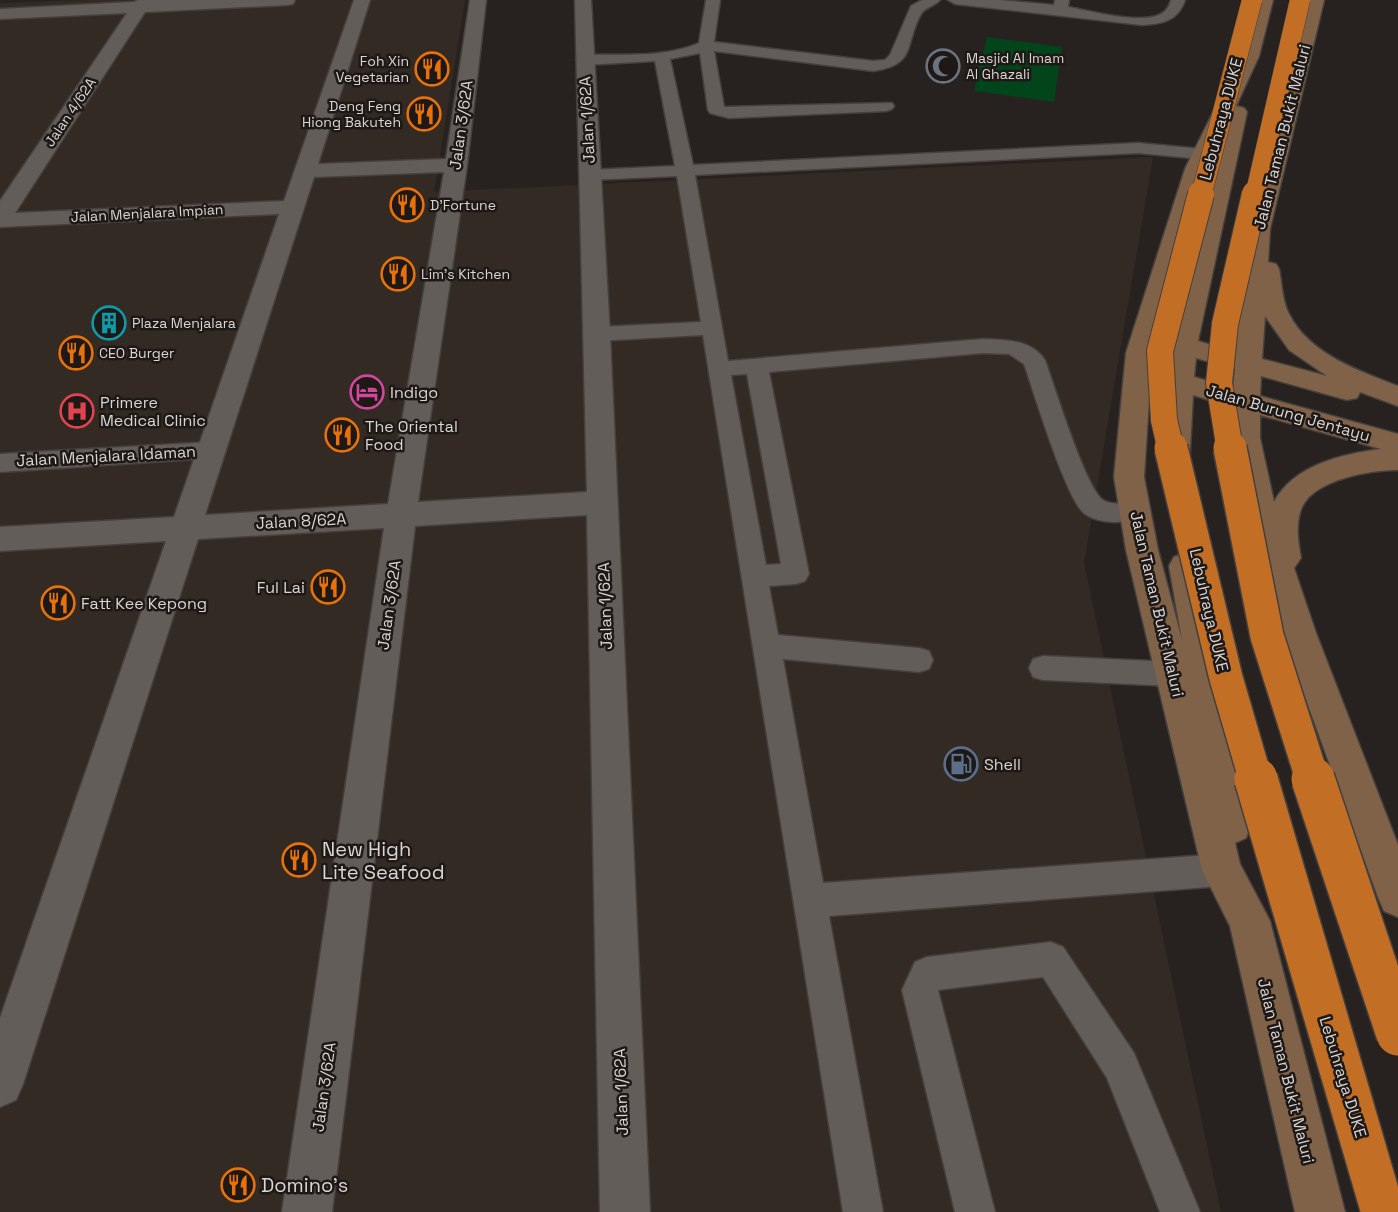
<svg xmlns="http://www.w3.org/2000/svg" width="1398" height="1212" font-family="'Space Grotesk',sans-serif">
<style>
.built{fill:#342a24}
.green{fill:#02451a}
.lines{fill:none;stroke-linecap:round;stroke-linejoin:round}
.lane-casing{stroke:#44403e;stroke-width:3}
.street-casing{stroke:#44403e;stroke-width:3}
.secondary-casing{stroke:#44403e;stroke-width:3}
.lane{fill:#635d59;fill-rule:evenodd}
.street{fill:#635d59;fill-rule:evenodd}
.secondary{fill:#806249;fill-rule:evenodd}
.highway-bridge-far3-casing{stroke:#44403e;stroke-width:21;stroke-linecap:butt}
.highway-bridge-far2-casing{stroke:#44403e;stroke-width:28;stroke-linecap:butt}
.highway-bridge-far1-casing{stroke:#44403e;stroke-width:36;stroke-linecap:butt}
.highway-bridge-casing{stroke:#44403e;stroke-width:46;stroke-linecap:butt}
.highway-bridge-far3{stroke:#c26e25;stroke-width:20}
.highway-bridge-far2{stroke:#c26e25;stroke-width:26}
.highway-bridge-far1{stroke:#c26e25;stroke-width:33}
.highway-bridge{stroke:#c26e25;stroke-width:43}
.labels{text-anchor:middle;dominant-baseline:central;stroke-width:5;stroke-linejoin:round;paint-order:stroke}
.far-poi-label{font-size:14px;fill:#d9d5d3;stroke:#1e1916;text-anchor:start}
.far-street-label{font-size:14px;fill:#d9d5d3;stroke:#1e1916}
.street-label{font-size:16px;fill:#d9d5d3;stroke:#1e1916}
.poi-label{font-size:16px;fill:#d9d5d3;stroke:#1e1916;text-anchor:start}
.near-poi-label{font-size:20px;fill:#d9d5d3;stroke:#1e1916;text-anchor:start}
</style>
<rect width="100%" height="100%" fill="#272220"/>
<polygon class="built" points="88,0 465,0 434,192 1153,157 1084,563 1221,1212 0,1212 0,3"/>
<polygon class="green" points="987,37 1062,47 1054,102 974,91"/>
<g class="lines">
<g class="lane-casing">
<g id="lane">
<path d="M 706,0 L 720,0 L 714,42 L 873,61 L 885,60 L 890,55 L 911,6 L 922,0 L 940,0 C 935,6 925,7 921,14 C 904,45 917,65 873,71 L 714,51 L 724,107 L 892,103 L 894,106 L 892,109 L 886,111 L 729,118 L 710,113 L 708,110 L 700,53 L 670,59 L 693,165 L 1138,143 L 1202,149 L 1208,150 L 1211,154 L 1208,158 L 1202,159 L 1138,153 L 695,175 L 728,361 L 983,339 C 1005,340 1031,339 1045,360 C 1054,385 1086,489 1103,500 C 1113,507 1132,501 1144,504 L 1147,511 L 1144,518 C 1126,523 1101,525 1085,514 C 1066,500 1034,392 1024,364 L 1009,354 L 983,353 L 769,372 L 809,574 L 805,581 L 796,584 L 769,586 L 778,635 L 919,648 L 929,651 L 933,660 L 929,669 L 919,672 L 783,659 L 823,883 L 1222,854 L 1234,859 L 1238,870 L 1234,881 L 1222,886 L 829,916 L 883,1212 L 843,1212 L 703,335 L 597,341 L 590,339 L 586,334 L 590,329 L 597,327 L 701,322 L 677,176 L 590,180 L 584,179 L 581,175 L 584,171 L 590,170 L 675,166 L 655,61 L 584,65 L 576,60 L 584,55 C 620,54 665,58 699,43 ZM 747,374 L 781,564 L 766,565 L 731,375 Z"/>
<path d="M 948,0 L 999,0 L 1054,5 L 1055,0 L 1069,0 L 1068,7 C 1091,11 1138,24 1159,15 C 1166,12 1169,7 1171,0 L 1185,0 C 1178,21 1162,24 1142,25 L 955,4 Z"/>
<polygon points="212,442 220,444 224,450 220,456 212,458 0,472 0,454"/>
<polygon points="1043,656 1173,662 1183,665 1187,674 1183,683 1173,686 1043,680 1033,677 1029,668 1033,659"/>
<polygon points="1051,942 1063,947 1134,1053 1200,1212 1160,1212 1107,1078 1043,977 938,990 995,1212 955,1212 902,990 915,962 927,957"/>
</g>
</g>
<g class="street-casing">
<path id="street" d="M 138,0 L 295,0 L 293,4 L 287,5 L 145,12 L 15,213 L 284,201 L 354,0 L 370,0 L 318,164 L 446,159 L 470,0 L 486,0 L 467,165 L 418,502 L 587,492 L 575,0 L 591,0 L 610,334 L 650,1212 L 600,1212 L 587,515 L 415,526 L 332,1212 L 282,1212 L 384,528 L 198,539 L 23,1084 L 16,1100 L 0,1107 L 0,1018 L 166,541 L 0,551 L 0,527 L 174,517 L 279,214 L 0,227 L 0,201 L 127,13 L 0,19 L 0,9 L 134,2 ZM 444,172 L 388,504 L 205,515 L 314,177 Z"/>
</g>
<g class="secondary-casing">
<path id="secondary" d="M 1257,0 L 1273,0 L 1259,56 L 1236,106 L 1244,108 L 1247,112 L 1198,341 L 1236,352 L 1246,229 L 1308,0 L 1324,0 L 1270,229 L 1268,262 L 1276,264 L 1279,269 C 1282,284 1282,301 1289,314 C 1309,354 1359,371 1398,386 L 1398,406 L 1360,392 L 1357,398 L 1347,400 L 1261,376 L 1260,396 L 1398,434 L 1398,470 C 1371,470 1315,479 1302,507 C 1295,523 1298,542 1301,558 L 1294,568 L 1316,633 L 1398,845 L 1398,917 L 1384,911 L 1378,897 C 1352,826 1326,754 1300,683 C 1269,596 1231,501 1232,407 L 1193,395 L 1189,467 L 1184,475 L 1174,478 L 1164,475 L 1159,467 L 1166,385 L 1164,382 L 1220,139 L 1207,169 L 1152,353 L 1144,477 L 1158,550 L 1182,640 L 1169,566 L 1174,557 L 1185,553 L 1196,557 L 1201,566 L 1251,825 L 1246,838 L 1235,843 L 1240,864 L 1270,921 L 1345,1212 L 1295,1212 L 1230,926 L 1202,870 L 1126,550 L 1114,477 L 1126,353 L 1185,169 L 1241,56 ZM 1265,316 L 1289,350 L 1327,376 L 1262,359 ZM 1196,358 L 1235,369 L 1233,388 L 1194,377 ZM 1260,415 L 1381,449 C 1342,454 1294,465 1274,502 L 1260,438 Z"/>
</g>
<use href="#lane" class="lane"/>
<use href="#street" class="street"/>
<use href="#secondary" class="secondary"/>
<g class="highway-bridge-far3-casing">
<g id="highway-bridge-far3">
<polyline points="1201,196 1252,0"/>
<polyline points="1255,196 1300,0"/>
</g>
</g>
<g class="highway-bridge-far2-casing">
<g id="highway-bridge-far2">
<polyline points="1171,450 1164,420 1160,351 1201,194"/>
<polyline points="1230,450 1219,383 1225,324 1255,194"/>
</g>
</g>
<g class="highway-bridge-far1-casing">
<g id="highway-bridge-far1">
<polyline points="1171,448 1226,678 1256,781"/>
<polyline points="1230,448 1267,636 1313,781"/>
</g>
</g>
<g class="highway-bridge-casing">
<g id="highway-bridge">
<polyline points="1256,779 1383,1212"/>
<polyline points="1313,779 1398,1034"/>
</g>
</g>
<use href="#highway-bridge-far3" class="highway-bridge-far3"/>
<use href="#highway-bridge-far2" class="highway-bridge-far2"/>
<use href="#highway-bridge-far1" class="highway-bridge-far1"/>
<use href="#highway-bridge" class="highway-bridge"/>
</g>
<defs>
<g id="mosque-ring" transform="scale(1.725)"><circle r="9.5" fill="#1e1916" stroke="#6b7280" stroke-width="1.5"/><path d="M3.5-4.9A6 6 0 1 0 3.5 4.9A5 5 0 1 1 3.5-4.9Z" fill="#6b7280"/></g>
<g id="restaurant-ring" transform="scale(1.725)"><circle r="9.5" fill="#1e1916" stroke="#e8710a" stroke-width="1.5"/><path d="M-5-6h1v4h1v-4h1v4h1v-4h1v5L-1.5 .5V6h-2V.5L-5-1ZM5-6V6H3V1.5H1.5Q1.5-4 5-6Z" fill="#e8710a"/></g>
<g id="building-ring" transform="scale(1.725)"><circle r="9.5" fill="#1e1916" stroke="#0f9aa8" stroke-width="1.5"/><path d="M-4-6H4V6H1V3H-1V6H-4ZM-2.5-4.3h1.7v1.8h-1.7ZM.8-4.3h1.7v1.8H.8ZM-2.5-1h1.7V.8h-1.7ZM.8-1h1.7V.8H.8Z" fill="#0f9aa8"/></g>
<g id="hotel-ring" transform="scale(1.725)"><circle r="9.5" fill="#1e1916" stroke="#d1479c" stroke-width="1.5"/><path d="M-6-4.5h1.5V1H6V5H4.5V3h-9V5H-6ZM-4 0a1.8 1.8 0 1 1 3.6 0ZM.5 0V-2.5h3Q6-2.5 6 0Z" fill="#d1479c"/></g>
<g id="hospital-ring" transform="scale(1.725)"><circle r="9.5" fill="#1e1916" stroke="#e0444e" stroke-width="1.5"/><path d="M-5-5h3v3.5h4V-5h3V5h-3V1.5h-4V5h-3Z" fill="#e0444e"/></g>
<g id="fuel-ring" transform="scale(1.725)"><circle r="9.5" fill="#1e1916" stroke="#5c6f8a" stroke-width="1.5"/><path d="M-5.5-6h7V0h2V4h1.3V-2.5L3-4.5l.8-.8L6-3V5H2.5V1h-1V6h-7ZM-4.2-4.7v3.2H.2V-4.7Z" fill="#5c6f8a"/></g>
</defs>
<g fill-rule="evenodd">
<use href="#mosque-ring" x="943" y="66"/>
<use href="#restaurant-ring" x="432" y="69"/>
<use href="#restaurant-ring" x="424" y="114"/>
<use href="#restaurant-ring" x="407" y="205"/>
<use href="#restaurant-ring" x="398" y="274"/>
<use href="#building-ring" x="109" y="323"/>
<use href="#restaurant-ring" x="76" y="353"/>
<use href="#hotel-ring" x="367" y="392"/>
<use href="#hospital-ring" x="77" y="411"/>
<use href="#restaurant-ring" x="342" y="435"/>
<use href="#restaurant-ring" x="328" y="587"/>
<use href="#restaurant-ring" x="58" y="603"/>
<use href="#fuel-ring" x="961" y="764"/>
<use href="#restaurant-ring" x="299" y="860"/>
<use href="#restaurant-ring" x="238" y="1185"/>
</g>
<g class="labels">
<g class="far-poi-label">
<text x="966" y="58">Masjid Al Imam<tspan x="966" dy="16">Al Ghazali</tspan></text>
<text x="409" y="61" text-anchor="end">Foh Xin<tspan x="409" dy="16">Vegetarian</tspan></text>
<text x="401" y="106" text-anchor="end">Deng Feng<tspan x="401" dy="16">Hiong Bakuteh</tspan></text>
<text x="430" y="205">D'Fortune</text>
<text x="421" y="274">Lim's Kitchen</text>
<text x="132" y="323">Plaza Menjalara</text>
<text x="99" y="353">CEO Burger</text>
</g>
<g class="far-street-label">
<text transform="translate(70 112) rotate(-56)">Jalan 4/62A</text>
<text transform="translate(147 213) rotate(-3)">Jalan Menjalara Impian</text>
</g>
<g class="street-label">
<text transform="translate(1221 119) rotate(-75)">Lebuhraya DUKE</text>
<text transform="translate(587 120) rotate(-93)">Jalan 1/62A</text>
<text transform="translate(461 125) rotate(-82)">Jalan 3/62A</text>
<text transform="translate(1282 137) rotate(-76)">Jalan Taman Bukit Maluri</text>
<text transform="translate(1288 413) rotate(16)">Jalan Burung Jentayu</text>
<text transform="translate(106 456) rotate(-3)">Jalan Menjalara Idaman</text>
<text transform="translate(301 521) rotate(-3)">Jalan 8/62A</text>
<text transform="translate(1157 604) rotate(77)">Jalan Taman Bukit Maluri</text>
<text transform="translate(389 605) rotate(-82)">Jalan 3/62A</text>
<text transform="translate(605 606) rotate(-92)">Jalan 1/62A</text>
<text transform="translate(1209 610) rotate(77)">Lebuhraya DUKE</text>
<text transform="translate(1286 1071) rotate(76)">Jalan Taman Bukit Maluri</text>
<text transform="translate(1343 1077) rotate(73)">Lebuhraya DUKE</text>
<text transform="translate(324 1087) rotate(-82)">Jalan 3/62A</text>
<text transform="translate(621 1092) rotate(-92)">Jalan 1/62A</text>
</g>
<g class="poi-label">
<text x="390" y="392">Indigo</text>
<text x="100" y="402">Primere<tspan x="100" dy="18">Medical Clinic</tspan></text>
<text x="365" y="426">The Oriental<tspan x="365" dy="18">Food</tspan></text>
<text x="305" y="587" text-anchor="end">Ful Lai</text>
<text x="81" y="603">Fatt Kee Kepong</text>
<text x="984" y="764">Shell</text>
</g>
<g class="near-poi-label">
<text x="322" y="849">New High<tspan x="322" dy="23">Lite Seafood</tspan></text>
<text x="261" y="1185">Domino's</text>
</g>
</g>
</svg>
